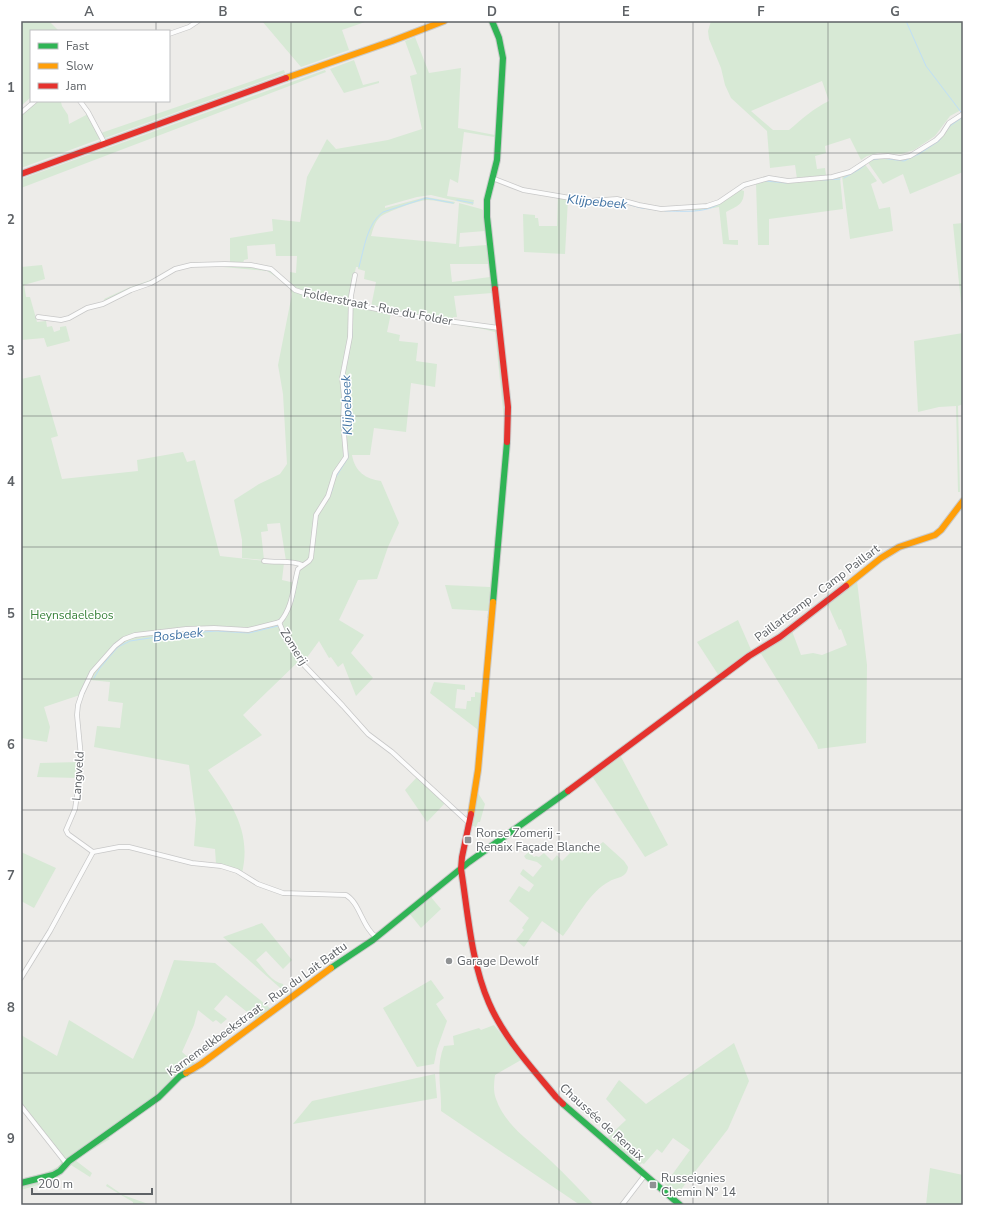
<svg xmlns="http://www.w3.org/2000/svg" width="984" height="1226" font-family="'Nunito Sans',sans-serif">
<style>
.green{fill:#d7e9d5;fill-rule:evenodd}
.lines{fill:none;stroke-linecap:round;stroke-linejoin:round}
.stream{stroke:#bfdff6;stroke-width:1}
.street-casing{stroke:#c8c8c8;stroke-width:5.5}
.fast-casing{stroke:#cacaca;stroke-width:8}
.slow-casing{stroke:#cacaca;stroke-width:8}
.jam-casing{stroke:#cacaca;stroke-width:8}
.street{stroke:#fcfcfc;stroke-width:4}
.fast{stroke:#30b455;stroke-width:6}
.slow{stroke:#ff9f0a;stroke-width:6}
.jam{stroke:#e5322d;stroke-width:6}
.grid{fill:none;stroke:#5e6266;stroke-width:1;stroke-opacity:0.55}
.poi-dot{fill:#909294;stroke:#fff;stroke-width:1.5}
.labels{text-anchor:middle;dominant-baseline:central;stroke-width:3;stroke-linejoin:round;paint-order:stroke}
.street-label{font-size:12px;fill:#5e6266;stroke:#fff}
.park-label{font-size:12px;fill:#39823b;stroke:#fff}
.poi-label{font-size:12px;fill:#5e6266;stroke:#fff;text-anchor:start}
.water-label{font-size:13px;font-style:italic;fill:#4475a5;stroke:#fff}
.neatline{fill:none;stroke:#5e6266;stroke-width:1.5}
.grid-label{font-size:13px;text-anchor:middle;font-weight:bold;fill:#5e6266}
</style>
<rect width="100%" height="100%" fill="#edece9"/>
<g class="green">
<polygon points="21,21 49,21 59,31 31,31 31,97 21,106"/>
<polygon points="262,21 368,21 342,30 349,50 301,67"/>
<path d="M 711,21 L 963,21 L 963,109 L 950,116 L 935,136 L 914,150 L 901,154 L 878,153 L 867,156 L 861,160 L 850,138 L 825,146 L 826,153 L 815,156 L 817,169 L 825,168 L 826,175 L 797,179 L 795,165 L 770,168 L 767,131 L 731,98 L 725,85 L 721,68 L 709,39 L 708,31 ZM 822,81 L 829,101 C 814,108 802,119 789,130 L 773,130 L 751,111 Z"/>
<path d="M 415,37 L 429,73 L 461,68 L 458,128 L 495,135 L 494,137 L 464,132 L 458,183 L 450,179 L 447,196 L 474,200 L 473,205 L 431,195 L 417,197 L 385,206 L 385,208 L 426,197 L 455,202 L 454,204 C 445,203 436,200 427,200 C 419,200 386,212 380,217 C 375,222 373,229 371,236 L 456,244 L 459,203 L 481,209 L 483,210 L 485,231 L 460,233 L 459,247 L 487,245 L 489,264 L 450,264 L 452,282 L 490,277 L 492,293 L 454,296 L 457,317 L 453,317 L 453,322 L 371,307 L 376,282 L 364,279 L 365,271 L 358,269 L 358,267 L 356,267 L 349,300 C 328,296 305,296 288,282 L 290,281 L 290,272 L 296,273 L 297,256 L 276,256 L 275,244 L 247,246 L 248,259 L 244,260 L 243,263 L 190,265 L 105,301 L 104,299 L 128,288 L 156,278 L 174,267 L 198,262 L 230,262 L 230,238 L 273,231 L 272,219 L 300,222 L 307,177 L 327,139 L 336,149 L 388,140 L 422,129 L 410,76 L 417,74 L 405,41 Z"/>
<polygon points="354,60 363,85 379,81 379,83 344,93 330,69"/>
<polygon points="284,70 285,73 105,138 101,133"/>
<polygon points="325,70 326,72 21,188 21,179"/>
<polygon points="37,101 63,101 61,102 62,106 68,115 69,124 88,114 100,139 21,168 21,113"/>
<polygon points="962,116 963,172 910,194 903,174 883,184 867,161 875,158 888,158 903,160 909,158 939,139 950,124"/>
<polygon points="864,163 877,181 871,184 879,209 890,207 893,231 850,239 842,176 850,173"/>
<polygon points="840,177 843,209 769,219 769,245 758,245 756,183 769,180 786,182"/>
<path d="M 741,188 L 741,190 L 744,191 C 744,205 737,206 726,212 L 729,240 L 738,240 L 738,245 L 723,244 L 719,207 L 695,211 L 694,209 L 710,207 L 715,205 Z"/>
<polygon points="558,197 568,199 565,254 524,252 523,214 535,215 535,218 538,218 539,226 557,226"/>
<polygon points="963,223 963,322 953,224"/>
<polygon points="42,265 45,279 24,285 26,297 30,297 37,322 46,321 47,327 52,326 54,332 60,330 60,327 66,326 70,341 47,347 44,338 21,340 21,267"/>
<polygon points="192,266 246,266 271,270 292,290 348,303 349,305 350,331 345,362 343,393 344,456 328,492 319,507 309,559 303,563 286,561 280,523 267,524 268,531 261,532 264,560 242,558 242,540 234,500 259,484 280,474 287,464 283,394 278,365 292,294 290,289 278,278 267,271 212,266 192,267 174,271"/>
<path d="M 353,306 L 391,313 L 387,332 L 400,335 L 399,341 L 418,343 L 416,361 L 437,364 L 435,387 L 411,383 L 406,432 L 374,428 L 370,455 L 352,455 C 355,472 366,479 381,481 L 399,523 L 388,547 L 377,579 L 358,580 L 339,620 L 364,635 L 351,653 L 373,678 L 356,696 L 343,663 L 338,667 L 331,657 L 329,658 L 319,641 L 303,663 L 290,642 L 282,625 L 286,616 L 300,569 L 308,563 L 317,515 L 327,499 L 335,476 L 345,461 L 343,381 Z"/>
<polygon points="441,322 491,329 497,331 505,410 505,439 502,471 504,420 495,332 483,329"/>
<polygon points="963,333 963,404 958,406 960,492 958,492 956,406 939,407 918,412 914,341"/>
<polygon points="40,375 58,436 51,438 62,479 138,471 137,460 183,452 187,462 195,460 220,556 284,563 282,580 295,583 286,611 279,619 274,622 249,628 220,627 126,637 99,662 80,695 44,707 50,727 47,742 21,738 21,379"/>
<polygon points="499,493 500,493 488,618 487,618 488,611 452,609 445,585 490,587"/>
<polygon points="857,581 867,665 866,743 818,749 817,745 760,652 792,631 801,655 813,653 822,655 847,645 841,629 839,630 827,603"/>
<polygon points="738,620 752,652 719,676 697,642"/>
<path d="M 276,624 L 278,625 L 284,638 L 299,661 L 243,715 L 262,735 L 208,770 C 231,803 252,831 242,873 L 216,864 L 215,849 L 194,846 L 196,819 L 189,765 L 94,747 L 97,726 L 120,728 L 123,703 L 108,701 L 110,682 L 90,680 L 96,670 L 118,645 L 135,635 L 147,636 L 185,631 L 212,629 L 248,631 Z"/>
<polygon points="434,682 465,685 465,690 457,689 455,708 466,709 467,701 471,701 471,697 475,697 475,692 482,693 478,734 477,729 430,693"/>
<polygon points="620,755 668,845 645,857 592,776"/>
<polygon points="79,762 78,778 37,777 40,763"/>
<polygon points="418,776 446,802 427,822 405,790"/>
<polygon points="478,793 485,804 480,822 478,822 476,827 471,825"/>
<path d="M 603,842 L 624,861 L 628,867 C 627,878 617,877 610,881 C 589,892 577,918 563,936 L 542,921 L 524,947 L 516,940 L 524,930 L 522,928 L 529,918 L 509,901 L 519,886 L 529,892 L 534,885 L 520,874 L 523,869 L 533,877 L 542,866 L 537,862 L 526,859 L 524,856 L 529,852 L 534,857 L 536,856 L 539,857 L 544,853 L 552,861 L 557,855 L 562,861 L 579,844 L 588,854 Z"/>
<polygon points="21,852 56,868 34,908 21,901"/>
<polygon points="430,896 441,909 421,928 409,913"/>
<path d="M 262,923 L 292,960 L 283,969 L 266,951 L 256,960 C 264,969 272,982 283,984 L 285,990 L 289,993 L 288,995 L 223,937 Z"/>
<path d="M 174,960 L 215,963 L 271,1009 L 257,1020 L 226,995 L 214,1009 L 227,1019 L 221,1024 L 216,1020 L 213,1022 L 198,1010 L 194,1025 L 182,1052 L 196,1064 L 174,1077 L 150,1102 L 104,1135 L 110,1139 L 75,1160 L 92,1173 L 90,1177 L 71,1165 L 56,1178 L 48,1182 L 21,1190 L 21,1179 C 35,1174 50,1174 61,1164 L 59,1157 L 65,1159 L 21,1104 L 21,1035 L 57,1056 L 69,1020 L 133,1059 L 159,1002 Z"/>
<polygon points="431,980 444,998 436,1004 447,1021 437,1049 434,1064 417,1067 383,1008"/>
<path d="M 494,1025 L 521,1060 L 495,1075 C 494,1083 493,1091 496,1099 C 505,1126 532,1142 551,1161 C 566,1175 580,1190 594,1205 L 580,1205 L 441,1111 C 442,1089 435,1068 444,1046 L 454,1045 L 453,1036 L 479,1028 L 481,1030 Z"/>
<polygon points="734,1043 749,1081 728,1129 676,1196 664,1186 690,1150 673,1138 662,1153 657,1149 644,1164 642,1163 640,1165 607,1138 626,1120 606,1099 619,1080 646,1104"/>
<polygon points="435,1074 437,1098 293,1124 312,1101"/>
<polygon points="930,1168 963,1175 963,1205 926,1205"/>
<polygon points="107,1184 123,1195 151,1205 133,1205 133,1202 106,1186"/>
</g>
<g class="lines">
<g class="stream">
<polyline points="906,21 926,66 961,112"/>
<polyline points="881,158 904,161 919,154 939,141 950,126 963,117"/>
<polyline points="871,160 878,159"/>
<polyline points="844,178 860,169 865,165"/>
<polyline points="823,180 840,179"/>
<polyline points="766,181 786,183"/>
<polyline points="741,189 747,186"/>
<polyline points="457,200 473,203"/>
<polyline points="575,201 585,203 605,202"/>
<polyline points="614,201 625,203"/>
<polyline points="630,205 641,208 658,210"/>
<path d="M 665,211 C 683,211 707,214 722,202"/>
<path d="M 359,267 C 364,249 367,223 383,212 L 426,198 L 453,203"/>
<polyline points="352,336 352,319"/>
<polyline points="347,361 350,345"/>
<polyline points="345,388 346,399"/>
<polyline points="347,448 348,455"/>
<polyline points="336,477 348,458"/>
<polyline points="330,496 333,488"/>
<polyline points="293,601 298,577"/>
<polyline points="94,678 100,668 118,647 130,641 169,635 216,631 249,633 278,626"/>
</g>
<g class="street-casing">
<g id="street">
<polyline points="169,34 189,27 198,21"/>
<polyline points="80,101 88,112 105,144"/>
<polyline points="21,113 35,101"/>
<polyline points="492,178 523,190 588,201 617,199 639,205 661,209 707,206 719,202 744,185 769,178 788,181 832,177 850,172 873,157 888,156 900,158 910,156 936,140 942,134 949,123 963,114"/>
<path d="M 355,275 L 351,296 L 350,337 L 342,378 L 344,397 L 343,422 L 346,457 L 335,473 L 328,496 L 316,515 L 311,558 L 309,561 L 298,569 C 293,587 293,607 280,622 L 248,630 L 214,628 L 186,629 L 135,635 L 124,639 L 115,646 L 92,672 L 82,693 L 78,705 L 77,715 L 81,757 L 79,781 L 75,809 L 66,830 L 68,834 L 93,852 L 119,847 L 129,847 L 192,863 L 221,866 L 237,871 L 258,884 L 283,893 L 346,895 C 360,903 362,927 376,937"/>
<polyline points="38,317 61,320 69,318 87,308 103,304 131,290 151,283 175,269 191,265 225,264 251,265 271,269 295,290 310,295 344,300 357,305 411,316 499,328"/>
<path d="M 264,561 C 276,563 293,560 302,565"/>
<polyline points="279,622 286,639 304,665 343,706 368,734 392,752 469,823"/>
<polyline points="21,978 50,931 93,852"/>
<polyline points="21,1106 66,1163"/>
<polyline points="622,1205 645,1175"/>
</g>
</g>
<g class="fast-casing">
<g id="fast">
<polyline points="492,21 499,38 503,58 497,160 487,200 487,217 495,289"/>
<polyline points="493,602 507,442"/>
<polyline points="331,968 373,940 469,862 568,791"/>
<polyline points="563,1104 680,1205"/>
<polyline points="21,1183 53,1175 60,1171 69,1161 159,1097 180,1076 186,1073"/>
</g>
</g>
<g class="slow-casing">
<g id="slow">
<polyline points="286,78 392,41 444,21"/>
<polyline points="846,586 881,558 899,547 935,535 941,530 963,501"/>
<polyline points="471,814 478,770 493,602"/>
<polyline points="186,1073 201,1064 331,968"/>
</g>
</g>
<g class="jam-casing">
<g id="jam">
<polyline points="21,174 286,78"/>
<polyline points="495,289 508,407 507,442"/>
<polyline points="568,791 749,656 780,637 846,586"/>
<path d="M 471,814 L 462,857 L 461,869 C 468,913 471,962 489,1003 C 504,1038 532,1068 556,1097 L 563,1104"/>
</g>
</g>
<use href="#street" class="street"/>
<use href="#fast" class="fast"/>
<use href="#slow" class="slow"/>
<use href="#jam" class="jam"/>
</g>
<path class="grid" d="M 156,21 L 156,31M 291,21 L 291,1205M 425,21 L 425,1205M 559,21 L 559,1205M 693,21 L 693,1205M 828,21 L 828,1205M 156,101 L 156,1205M 21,153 L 963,153M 21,285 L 963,285M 21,416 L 963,416M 21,547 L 963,547M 21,679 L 963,679M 21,810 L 963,810M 21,941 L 963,941M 21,1073 L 963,1073"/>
<g class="poi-dot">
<rect x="464" y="836" width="8" height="8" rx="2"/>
<circle cx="449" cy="961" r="4"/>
<rect x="649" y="1181" width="8" height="8" rx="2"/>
</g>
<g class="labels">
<g class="street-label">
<text transform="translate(378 307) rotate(11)">Folderstraat - Rue du Folder</text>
<text transform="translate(817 593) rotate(-37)">Paillartcamp - Camp Paillart</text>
<text transform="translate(294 647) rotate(58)">Zomerij</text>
<text transform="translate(78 776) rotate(-86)">Langveld</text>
<text transform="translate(257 1009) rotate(-36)">Karnemelkbeekstraat - Rue du Lait Battu</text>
<text transform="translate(602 1122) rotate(42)">Chaussée de Renaix</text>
</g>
<g class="park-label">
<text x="72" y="615">Heynsdaelebos</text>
</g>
<g class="poi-label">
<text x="476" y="833">Ronse Zomerij -<tspan x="476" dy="14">Renaix Façade Blanche</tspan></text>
<text x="457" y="961">Garage Dewolf</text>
<text x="661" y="1178">Russeignies<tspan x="661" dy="14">Chemin N° 14</tspan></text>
</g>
<g class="water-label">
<text transform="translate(597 202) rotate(5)">Klijpebeek</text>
<text transform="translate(347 405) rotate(-92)">Klijpebeek</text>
<text transform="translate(178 635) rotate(-6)">Bosbeek</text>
</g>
</g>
<rect width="984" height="1226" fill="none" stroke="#ffffff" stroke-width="44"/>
<rect x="30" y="30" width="140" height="72" fill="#ffffff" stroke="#bfc0c2"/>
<rect x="38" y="43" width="20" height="6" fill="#30b455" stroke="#bfc0c2"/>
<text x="66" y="50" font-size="12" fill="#5e6266">Fast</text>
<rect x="38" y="63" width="20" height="6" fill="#ff9f0a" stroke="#bfc0c2"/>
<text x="66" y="70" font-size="12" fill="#5e6266">Slow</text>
<rect x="38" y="83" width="20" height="6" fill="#e5322d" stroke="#bfc0c2"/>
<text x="66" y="90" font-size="12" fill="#5e6266">Jam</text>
<path d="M32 1188v6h120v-6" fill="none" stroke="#5e6266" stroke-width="2"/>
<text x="38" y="1188" font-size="12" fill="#5e6266" stroke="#ffffff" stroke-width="3" paint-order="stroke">200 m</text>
<rect x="22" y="22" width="940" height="1182" class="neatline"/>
<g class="grid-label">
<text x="89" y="16">A</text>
<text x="223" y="16">B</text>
<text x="358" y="16">C</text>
<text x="492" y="16">D</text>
<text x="626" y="16">E</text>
<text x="761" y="16">F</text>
<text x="895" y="16">G</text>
<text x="11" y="92">1</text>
<text x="11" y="224">2</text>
<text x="11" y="355">3</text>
<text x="11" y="486">4</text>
<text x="11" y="618">5</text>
<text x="11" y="749">6</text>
<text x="11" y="880">7</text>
<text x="11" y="1012">8</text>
<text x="11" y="1143">9</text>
</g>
</svg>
